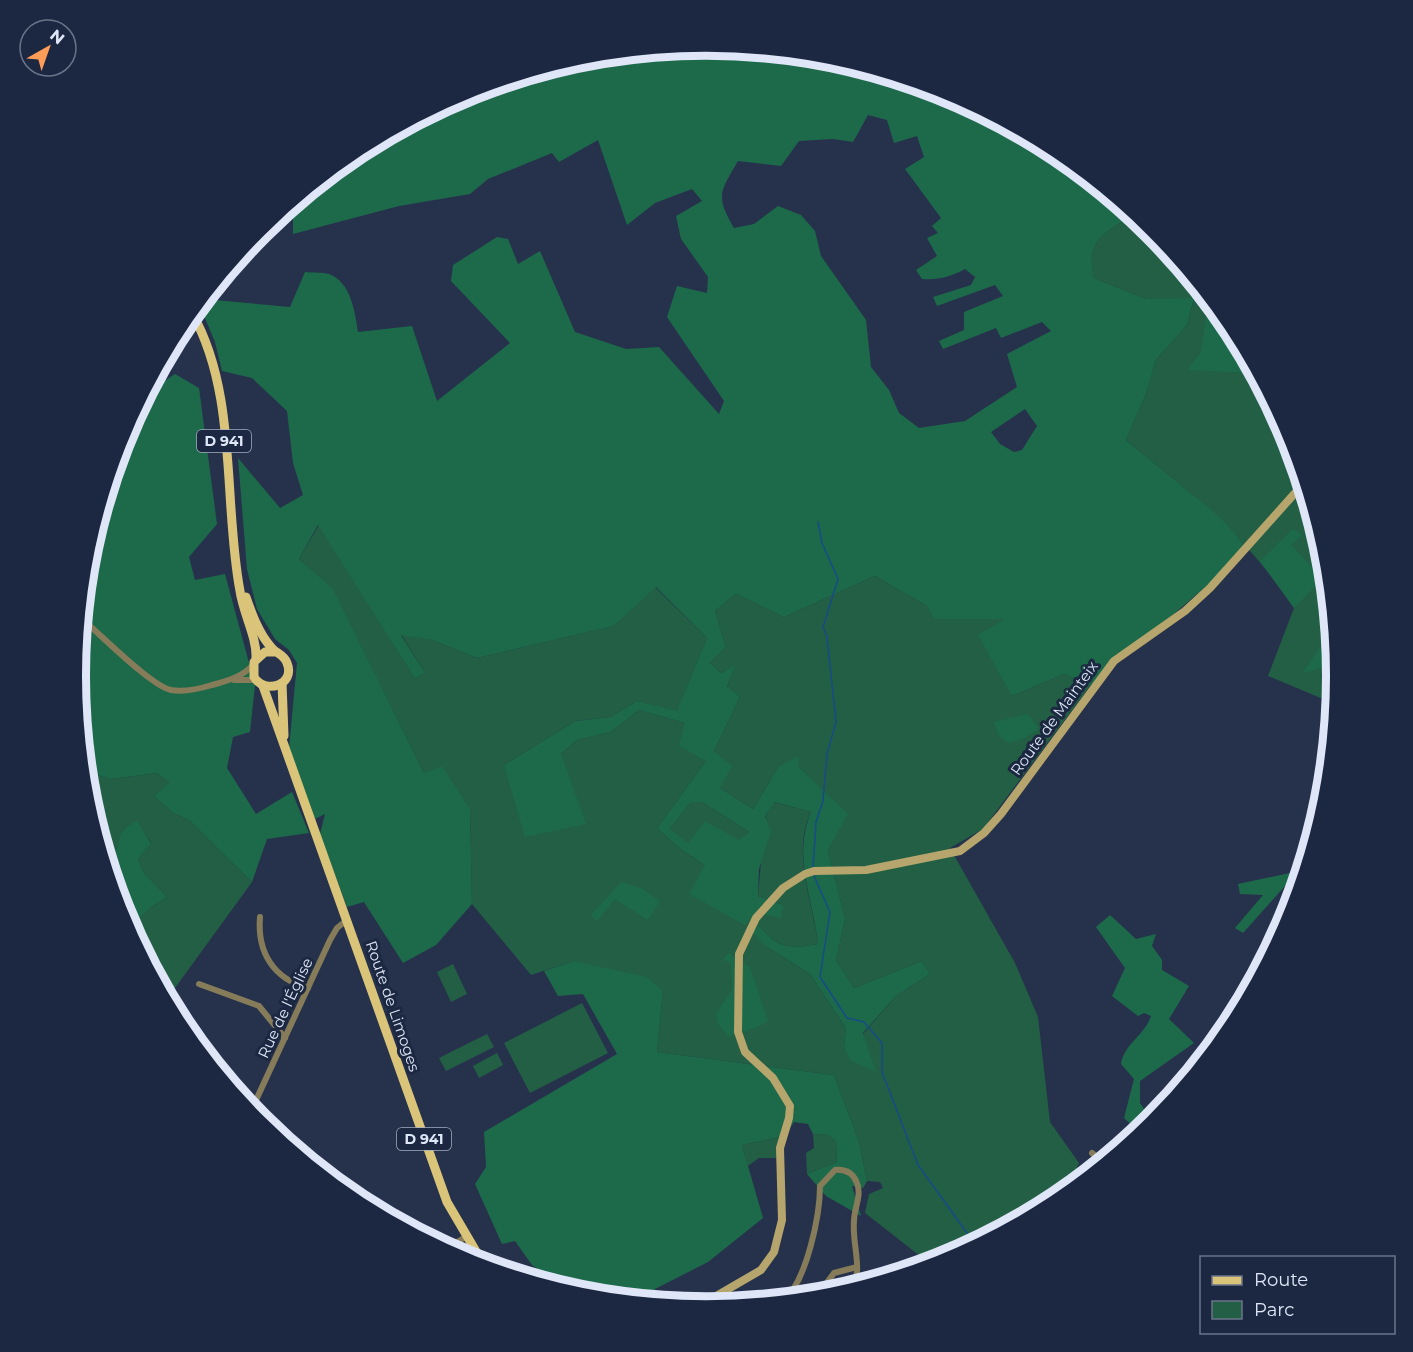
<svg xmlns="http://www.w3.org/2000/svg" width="1413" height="1352" font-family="Montserrat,sans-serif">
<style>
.green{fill:#225f44}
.forest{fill:#1d6a4a;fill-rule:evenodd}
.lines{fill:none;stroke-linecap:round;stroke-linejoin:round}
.stream{stroke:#174b87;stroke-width:1.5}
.street{stroke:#867c59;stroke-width:6}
.secondary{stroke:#b6a56c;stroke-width:8}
.primary{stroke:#dac47a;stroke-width:9}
.labels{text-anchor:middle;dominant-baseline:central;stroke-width:6;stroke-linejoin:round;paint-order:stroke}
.shield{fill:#1c2841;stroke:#a4adc0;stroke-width:1.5}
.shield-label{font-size:14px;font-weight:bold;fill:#dee6f7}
.street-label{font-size:15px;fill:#dee6f7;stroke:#1c2841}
.rim{fill:none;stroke:#dee6f7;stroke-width:8}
</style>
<rect width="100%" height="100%" fill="#26324c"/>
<g class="green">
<path d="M 1134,214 L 1153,230 L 1231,326 L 1290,435 L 1325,553 L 1337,676 L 1335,704 L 1268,676 L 1294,608 C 1282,592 1271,575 1258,560 C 1219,515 1172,478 1126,440 L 1146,394 L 1156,360 L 1187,325 L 1194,299 L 1146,299 L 1094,278 C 1085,240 1105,233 1134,214 Z"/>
<path d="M 319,525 L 415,679 L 425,673 L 401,634 L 432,640 L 477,658 L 614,626 L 655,587 L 707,638 L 677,712 L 637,701 L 610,717 L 575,721 L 504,765 L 561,754 L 577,740 L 611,732 L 639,710 L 685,723 L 706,761 L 657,828 L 683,851 L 705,865 L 750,918 L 766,914 L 783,905 L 758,896 L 765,818 L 773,802 L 811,812 C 791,855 813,900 818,944 C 789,949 779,949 759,926 L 767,947 L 810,974 L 846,1028 L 844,1046 L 875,1071 L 863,1034 L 896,996 L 930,974 L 922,961 L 854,988 L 836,960 L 845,919 L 828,850 L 847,814 L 799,767 L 778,767 L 753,809 L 720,788 L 714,751 L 740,697 L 727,688 L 734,666 L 721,673 L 710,663 L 726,647 L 715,611 L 736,594 L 784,617 L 875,576 L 927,606 L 935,619 L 1006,619 L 1012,696 L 1064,674 L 1091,685 L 983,829 L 950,848 L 1015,963 L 1038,1017 L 1050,1122 L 1079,1163 L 1063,1196 L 1057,1201 L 948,1259 L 940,1261 L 936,1252 L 920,1256 L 865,1213 L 869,1194 L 883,1188 L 880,1182 L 867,1181 L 859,1142 L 834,1075 L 657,1052 L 663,991 L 574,961 L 531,975 L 472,904 L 470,809 L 424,773 L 333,590 L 299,559 Z"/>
<polygon points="85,771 110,779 157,773 171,782 154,796 173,813 190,821 252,882 167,999 129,928 150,908 167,897 144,873 138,859 151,842 136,822 118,848 104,854 93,816 96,809 90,806"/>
<polygon points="691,802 702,802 749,832 739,841 688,844 670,829"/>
<polygon points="453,964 467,994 451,1002 437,972"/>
<polygon points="582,1003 608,1053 530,1093 504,1043"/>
<polygon points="487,1034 494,1047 446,1071 439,1058"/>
<polygon points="497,1053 503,1065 479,1078 473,1066"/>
<polygon points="813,1134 829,1135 836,1142 837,1162 807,1174 806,1153 814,1148"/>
<polygon points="785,1136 777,1158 759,1158 748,1166 742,1145"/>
</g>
<g class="forest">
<path d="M 706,45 L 830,57 L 948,93 L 1057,152 L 1134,214 C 1105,233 1085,240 1094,278 L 1146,299 L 1194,298 L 1187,325 L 1156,360 L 1146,394 L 1126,440 L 1222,519 L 1244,545 L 1211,582 L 1091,685 L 1064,674 L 1012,696 L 978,635 L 1005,619 L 934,619 L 927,606 L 875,576 L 784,617 L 736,594 L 715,611 L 726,647 L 710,663 L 721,673 L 735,665 L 727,687 L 740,697 L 714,751 L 732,766 L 720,788 L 753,809 L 778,767 L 798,756 L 799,767 L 848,814 L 828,850 L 845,919 L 836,960 L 854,988 L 922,961 L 930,974 L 896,996 L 863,1033 L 876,1072 L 850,1060 L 844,1046 L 846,1028 L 810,974 L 767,947 L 752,932 L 759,926 C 779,949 789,949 818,944 C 813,897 792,859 811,812 L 774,802 L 765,817 L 771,831 L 759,869 L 758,896 L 783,905 L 781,918 C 767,914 754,912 745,925 L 689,894 L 705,865 L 683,851 L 657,828 L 706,761 L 679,746 L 685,723 L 639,710 L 611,732 L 577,740 L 561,754 L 586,824 L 525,837 L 504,765 L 575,721 L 610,717 L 637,701 L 677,711 L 707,638 L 656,587 L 614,626 L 477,658 L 432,640 L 401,635 L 425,673 L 415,679 L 318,525 L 299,559 L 333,589 L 424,773 L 442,766 L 470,809 L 472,904 L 436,945 L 403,963 L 364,902 L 347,907 L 320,834 L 325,814 L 315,819 L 289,748 L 297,663 L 289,650 L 275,639 L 257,609 L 247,569 L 238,458 L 280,508 L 303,495 L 293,463 L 287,411 L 252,378 L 222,371 L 215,342 L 199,304 L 203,299 L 290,307 L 305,272 C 312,273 323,272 329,274 C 351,282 355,312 358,332 L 412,326 L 437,401 L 510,343 L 451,281 L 453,265 L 497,237 L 508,239 L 518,264 L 540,251 L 575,332 L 626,349 L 659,347 L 719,414 L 724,401 L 667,317 L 677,286 L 707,293 L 708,277 L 681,239 L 676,216 L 702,201 L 692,189 L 655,203 L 627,225 L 598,140 L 559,162 L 552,153 L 488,179 L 470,194 L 399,206 L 293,234 L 293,203 L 356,151 L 465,93 L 584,57 ZM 868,115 L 887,120 L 894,143 L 917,136 L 924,157 L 905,169 L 941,218 L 932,226 L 938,233 L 927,238 L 937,256 L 916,270 L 922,279 C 939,280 950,277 965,269 L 975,277 L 971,285 L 933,297 L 937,306 L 995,285 L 1003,296 L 964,312 L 964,330 L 939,341 L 943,349 L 996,328 L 1001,338 L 1042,322 L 1051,331 L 1007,354 L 1017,387 L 965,421 L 919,428 L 899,413 L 889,390 L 871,367 L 866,320 L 821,256 L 815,231 L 801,215 L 778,206 L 754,224 L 734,228 C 715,196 720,192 738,161 L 781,166 L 799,141 L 833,139 L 853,142 ZM 1025,409 L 1037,426 L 1022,450 L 1014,452 L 1000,444 L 991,432 ZM 691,802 L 702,802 L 749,832 L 739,840 L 705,821 L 688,843 L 670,829 Z"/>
<polygon points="1209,298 1231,326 1256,373 1188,370 1201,352"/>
<polygon points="175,374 199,388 217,524 189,557 195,580 225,574 255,685 250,732 233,737 227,768 256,814 292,792 309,833 267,839 252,882 190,821 173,813 154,796 170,782 157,773 110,779 85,771 76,676 88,553 124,434 155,375 163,382"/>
<polygon points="1293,529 1302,535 1291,545 1314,569 1327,570 1327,574 1294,608 1260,561"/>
<polygon points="1334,644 1336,662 1302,674 1320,647"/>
<polygon points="1028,714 1039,729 1025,738 1009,743 999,736 994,722"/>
<polygon points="1326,795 1315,833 1304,830 1309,802"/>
<path d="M 137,821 L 151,843 L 138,859 L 144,873 L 167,897 L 150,908 L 129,928 L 104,854 L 118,848 C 118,836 125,826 137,821 Z"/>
<polygon points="1290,873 1301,880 1297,894 1285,886 1243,933 1235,928 1263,895 1240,894 1238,884"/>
<polygon points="621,882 641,888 660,901 648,920 615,899 597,921 591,915"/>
<path d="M 1110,915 L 1136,939 L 1156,934 L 1152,946 L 1162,960 L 1162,970 L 1189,986 L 1169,1019 L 1194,1043 L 1140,1081 L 1140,1103 L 1150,1118 L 1135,1128 L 1124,1118 L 1134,1079 L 1121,1064 C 1124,1044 1145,1035 1151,1016 L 1144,1013 L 1138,1016 L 1112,996 L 1125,968 L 1096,927 Z"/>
<path d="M 729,953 L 750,967 L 768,1021 C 756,1030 742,1030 729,1037 L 718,1024 L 716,1014 L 732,990 L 731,964 L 723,959 Z"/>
<polygon points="574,961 646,977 663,991 657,1052 834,1075 859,1142 867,1181 863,1188 852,1186 861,1216 826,1196 807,1174 837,1162 836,1142 829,1135 813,1134 808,1124 794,1122 785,1136 742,1145 763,1218 708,1262 655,1289 656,1302 612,1298 604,1286 584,1282 559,1284 532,1265 515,1241 502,1244 475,1184 486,1167 484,1132 617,1054 583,994 558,996 544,971"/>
</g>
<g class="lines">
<g class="stream">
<polyline points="813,867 816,822 823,801 827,754 836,722 827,637 823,627 838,579 822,543 818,522"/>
<polyline points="814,876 830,912 820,977 847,1018 864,1022 882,1043 882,1072 918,1165 975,1244"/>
</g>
<g class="street">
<path d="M 81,618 C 99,633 151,686 171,690 C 184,692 199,689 212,685 C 227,681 242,677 253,665"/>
<polyline points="234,680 256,680"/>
<path d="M 260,917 C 257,953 274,979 308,988"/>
<polyline points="199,984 259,1006 285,1038"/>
<polyline points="251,1111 330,940 337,928 347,920"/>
<polyline points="1092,1153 1104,1162"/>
<polyline points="446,1249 467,1236"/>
<polyline points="830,1283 841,1291"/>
<polyline points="817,1296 834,1273 857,1267"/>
<path d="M 785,1299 C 807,1279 820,1215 820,1186 L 835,1170 C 845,1169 853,1173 857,1183 C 862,1196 854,1208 854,1221 C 852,1244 862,1265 854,1287"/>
</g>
<polyline class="secondary" points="699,1306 761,1270 774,1252 782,1220 780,1148 789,1118 790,1106 773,1078 745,1052 738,1032 739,954 756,918 783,888 805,874 814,871 866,870 960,851 984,833 1001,814 1114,661 1185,611 1210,588 1304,483"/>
<g class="primary">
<path d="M 192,313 C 238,394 223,502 240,591 C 243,613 257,637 256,658"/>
<path d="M 246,597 C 252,614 259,634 271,647 C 276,654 284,654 287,663 C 296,685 265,695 254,677 L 254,662 L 265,652 L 276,652"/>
<polyline points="282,683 284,736"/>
<polyline points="263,686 447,1202 484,1265"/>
</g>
</g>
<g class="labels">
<g class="shield">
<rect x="197" y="430" width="54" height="22" rx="4.5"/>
<rect x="397" y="1128" width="54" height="22" rx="4.5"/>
</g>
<g class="shield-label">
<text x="224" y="441">D 941</text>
<text x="424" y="1139">D 941</text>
</g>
<g class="street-label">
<text transform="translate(1054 718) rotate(-54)">Route de Mainteix</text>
<text transform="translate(393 1006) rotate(71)">Route de Limoges</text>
<text transform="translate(285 1008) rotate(-65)">Rue de l'Église</text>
</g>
</g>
<path d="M0 0H1413V1352H0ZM86 676a620 620 0 1 1 1240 0a620 620 0 1 1-1240 0Z" fill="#1c2841" fill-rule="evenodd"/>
<path class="rim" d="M86 676a620 620 0 1 1 1240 0a620 620 0 1 1-1240 0Z"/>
<rect x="1200" y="1256" width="195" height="78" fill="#1c2841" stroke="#6a748a" stroke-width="1.5"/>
<rect x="1212" y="1276" width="30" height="9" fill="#dac47a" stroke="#6a748a" stroke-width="1.5"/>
<text x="1254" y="1286" font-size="18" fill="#dee6f7">Route</text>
<rect x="1212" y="1301" width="30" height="18" fill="#225f44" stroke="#6a748a" stroke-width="1.5"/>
<text x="1254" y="1316" font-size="18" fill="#dee6f7">Parc</text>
<g transform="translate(48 48) rotate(40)"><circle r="28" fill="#1c2841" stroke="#6a748a" stroke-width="1.5"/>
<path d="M0-4.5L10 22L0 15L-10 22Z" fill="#fe9c58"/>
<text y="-9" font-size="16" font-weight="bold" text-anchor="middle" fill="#dee6f7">N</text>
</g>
</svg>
